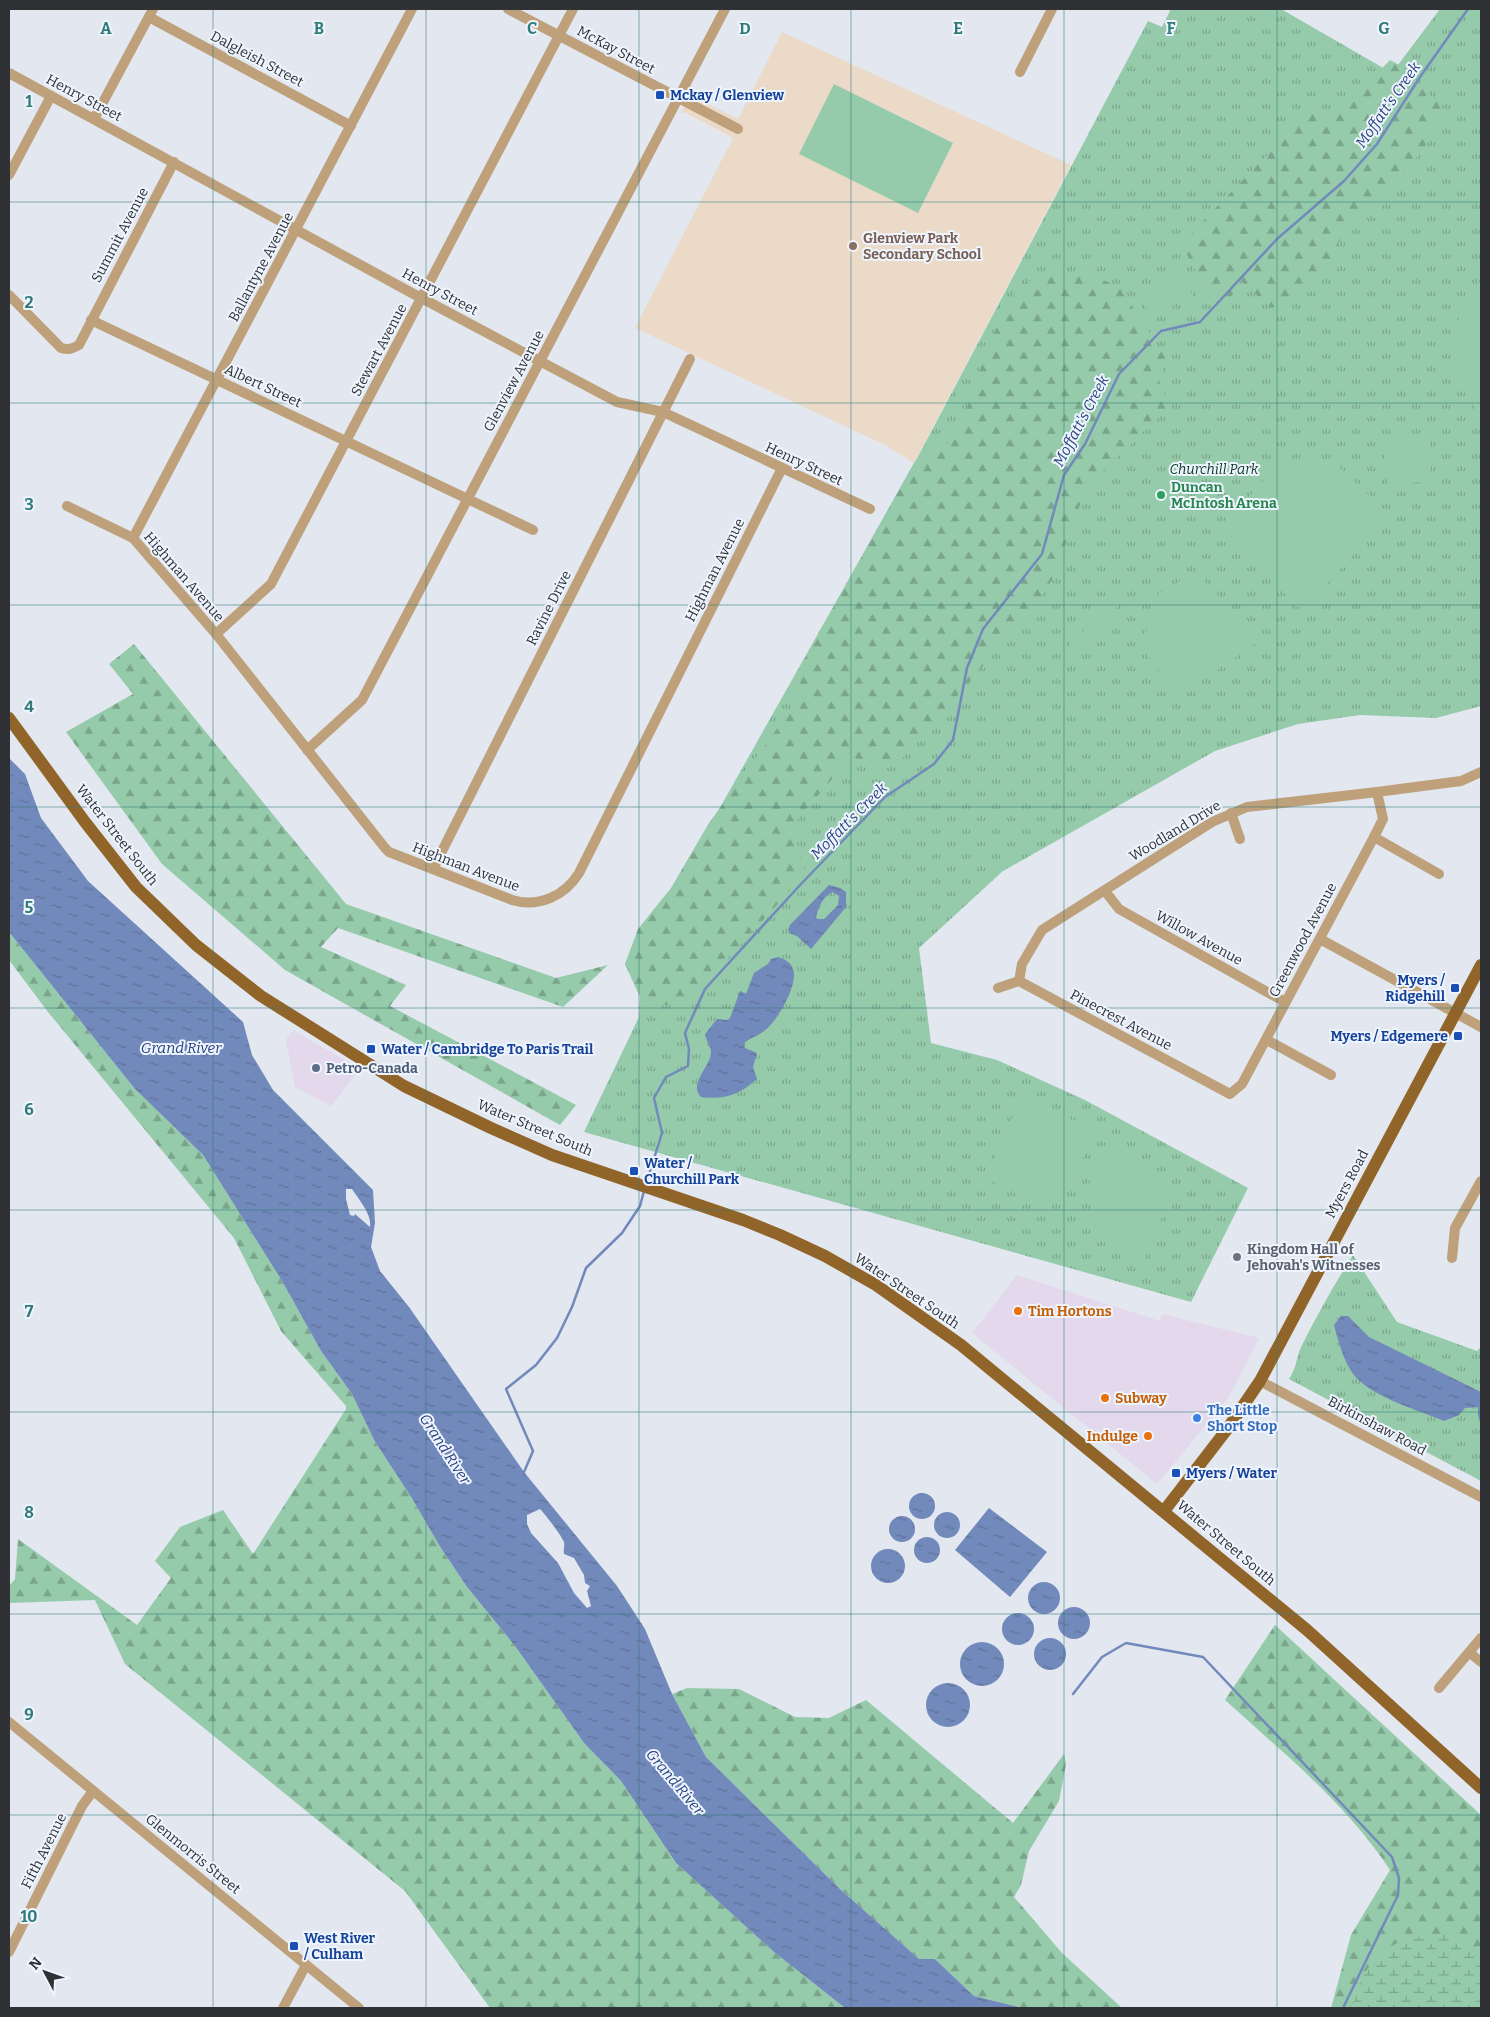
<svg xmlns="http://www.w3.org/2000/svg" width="1490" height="2017" font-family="Bitter,serif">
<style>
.commercial{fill:#e4d8ec}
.education{fill:#ecdac9}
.grass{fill:url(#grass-tufts)}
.forest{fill:url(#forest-firs)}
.wetland{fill:url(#wetland-marsh)}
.garden{fill:#95cbaa}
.water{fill:url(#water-ripples);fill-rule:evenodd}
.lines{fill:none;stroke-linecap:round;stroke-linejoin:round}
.stream{stroke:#7289bb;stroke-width:2.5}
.minor{stroke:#bea07a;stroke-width:10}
.major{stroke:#916529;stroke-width:12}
.grid{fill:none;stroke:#317a79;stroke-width:1;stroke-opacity:0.55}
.transit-dot{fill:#1a4fb4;stroke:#eff5fe;stroke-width:2}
.education-dot{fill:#8d6e63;stroke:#eff5fe;stroke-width:2}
.leisure-dot{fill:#2e9e5b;stroke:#eff5fe;stroke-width:2}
.service-dot{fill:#5c6f8a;stroke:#eff5fe;stroke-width:2}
.worship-dot{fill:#6b7280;stroke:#eff5fe;stroke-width:2}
.food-dot{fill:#e8710a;stroke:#eff5fe;stroke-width:2}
.shop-dot{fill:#3f7fe0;stroke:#eff5fe;stroke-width:2}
.labels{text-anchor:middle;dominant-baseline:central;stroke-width:4;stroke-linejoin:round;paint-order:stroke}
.street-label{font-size:14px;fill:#2f3135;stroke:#eff5fe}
.transit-label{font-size:14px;font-weight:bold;fill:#164399;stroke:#eff5fe;text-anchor:start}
.education-label{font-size:14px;font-weight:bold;fill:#785e54;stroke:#eff5fe;text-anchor:start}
.park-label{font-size:14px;font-style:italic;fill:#0a3a23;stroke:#eff5fe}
.leisure-label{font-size:14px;font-weight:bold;fill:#27864d;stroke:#eff5fe;text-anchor:start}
.service-label{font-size:14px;font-weight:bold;fill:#4e5e75;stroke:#eff5fe;text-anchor:start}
.worship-label{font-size:14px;font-weight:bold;fill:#5b616d;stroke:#eff5fe;text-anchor:start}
.food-label{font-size:14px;font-weight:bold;fill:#c56008;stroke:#eff5fe;text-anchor:start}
.shop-label{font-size:14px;font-weight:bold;fill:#366cbe;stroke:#eff5fe;text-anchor:start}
.water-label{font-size:15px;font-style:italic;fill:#28427f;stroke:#eff5fe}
.grid-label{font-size:16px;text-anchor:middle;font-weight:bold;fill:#317a79;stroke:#eff5fe;stroke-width:4;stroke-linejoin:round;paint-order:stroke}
</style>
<defs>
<pattern id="grass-tufts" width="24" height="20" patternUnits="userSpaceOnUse" patternTransform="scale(1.25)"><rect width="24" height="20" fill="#95cbaa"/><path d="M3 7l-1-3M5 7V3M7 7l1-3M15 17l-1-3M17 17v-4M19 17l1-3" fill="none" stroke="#7aa58b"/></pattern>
<pattern id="forest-firs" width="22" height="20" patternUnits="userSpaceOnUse" patternTransform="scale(1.25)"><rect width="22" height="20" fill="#95cbaa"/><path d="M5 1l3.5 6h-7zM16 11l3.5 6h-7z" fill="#7aa58b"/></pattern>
<pattern id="wetland-marsh" width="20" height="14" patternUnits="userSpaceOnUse" patternTransform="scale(1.25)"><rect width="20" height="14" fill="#95cbaa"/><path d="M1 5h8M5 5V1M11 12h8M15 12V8" fill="none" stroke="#7aa58b"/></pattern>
<pattern id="water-ripples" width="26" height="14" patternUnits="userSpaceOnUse" patternTransform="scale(1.25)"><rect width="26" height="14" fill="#7289bb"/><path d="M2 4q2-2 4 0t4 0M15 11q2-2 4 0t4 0" fill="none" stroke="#5e7199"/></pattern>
</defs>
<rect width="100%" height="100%" fill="#e2e7f0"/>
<g class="commercial">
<polygon points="293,1030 360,1069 331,1106 295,1087 286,1040"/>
<polygon points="1017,1275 1160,1321 1162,1314 1259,1338 1229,1397 1157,1484 972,1333"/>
</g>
<polygon class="education" points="782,32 1071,165 914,463 885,445 834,421 635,328 733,138 684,112 680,114 692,92 694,97 738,119"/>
<g class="grass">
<polygon points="1171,9 1281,9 1392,73 1440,9 1481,9 1481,706 1436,718 1360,715 1298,724 1215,751 1003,871 919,948 931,1043 997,1060 1085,1100 1248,1188 1191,1302 584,1132 639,1017 642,946 921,451 1148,21 1162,27"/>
<path d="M 1353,1255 L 1397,1322 L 1477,1351 L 1481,1347 L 1481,1481 L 1289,1379 C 1297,1367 1296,1358 1301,1347 C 1317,1315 1334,1285 1353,1255 Z"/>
</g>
<g class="forest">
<path d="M 1390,60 L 1403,67 L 1444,109 L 1423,150 L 1338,243 L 1333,263 L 1302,299 L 1271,308 L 1242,282 L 1226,304 C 1205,298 1193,263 1181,244 L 1266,156 L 1304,108 L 1331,110 L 1346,105 Z"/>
<path d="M 1080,272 L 1119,286 L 1166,359 L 1159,381 L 1170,406 L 1096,478 L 1081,502 L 1054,576 L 1039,602 L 895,767 L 880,765 L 851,757 L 790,828 L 806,873 L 684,1006 L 649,1003 L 639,995 L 625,964 L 638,929 L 671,888 L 709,823 L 797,701 L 794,678 L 914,463 L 957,438 C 967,410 1002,295 1024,284 C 1041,274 1060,273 1080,272 Z"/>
<polygon points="134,644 346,904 556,978 608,965 563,1007 338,928 321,947 406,985 390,1006 576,1105 560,1125 285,970 162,864 66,732 133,694 109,664"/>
<polygon points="9,932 135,1089 203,1155 282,1281 321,1351 352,1394 374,1440 413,1500 439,1545 467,1587 515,1646 584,1743 621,1781 676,1863 774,1952 845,2008 490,2008 405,1891 125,1664 95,1600 9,1603 9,1586 15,1579 18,1539 137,1625 171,1578 155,1561 180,1527 223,1510 253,1554 346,1409 346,1406 281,1331 234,1238 48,1012 9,960"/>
<path d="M 1275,1625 L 1481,1815 L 1481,2008 L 1331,2008 L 1351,1935 L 1390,1870 C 1346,1803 1283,1753 1225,1700 Z"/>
<polygon points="687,1688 739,1689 795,1717 829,1718 866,1700 1013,1823 1064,1754 1066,1764 1059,1801 1029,1851 1021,1885 1014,1897 1062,1953 1122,2008 1023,2008 974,1996 935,1959 919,1959 840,1889 706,1757 672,1694"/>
</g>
<polygon class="wetland" points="1447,1934 1481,1957 1481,2008 1350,2008 1355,2000 1362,1976 1380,1953 1404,1939"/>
<g class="garden">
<polygon points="834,84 953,143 918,213 799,154"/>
<polygon points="1182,273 1193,296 1150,316 1139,293"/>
<polygon points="1481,280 1481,415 1478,414 1461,386 1451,353 1455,329 1465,300"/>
<polygon points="1398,436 1430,440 1431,481 1387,485 1385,452"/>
<polygon points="1278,464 1337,465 1389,514 1307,607 1297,607 1222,527"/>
<polygon points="1195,572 1259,636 1258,642 1178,697 1141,647 1158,594"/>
<path d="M 1121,586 L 1127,592 C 1113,614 1098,632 1077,649 L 1072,649 L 1069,644 L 1071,641 L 1088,627 Z"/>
<polygon points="1023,1097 1097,1131 1076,1172 1036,1203 985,1178 1020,1099"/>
<polygon points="1109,1149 1170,1182 1174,1189 1144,1260 1100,1233 1089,1183"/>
</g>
<g class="water">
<path d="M 9,758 L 25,774 L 41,818 L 88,881 L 243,1022 L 252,1055 L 273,1090 L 373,1190 L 375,1223 L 371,1247 L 380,1271 L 409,1307 L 524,1472 L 617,1586 L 645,1629 L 672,1694 L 706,1757 L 840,1889 L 919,1959 L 935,1959 L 974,1996 L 1023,2008 L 845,2008 L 774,1952 L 676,1863 L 621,1781 L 584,1743 L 515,1646 L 467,1587 L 439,1545 L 413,1500 L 374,1440 L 352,1394 L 321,1351 L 282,1281 L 203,1155 L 135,1089 L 9,932 ZM 346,1189 L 352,1189 C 359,1200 372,1214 370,1227 L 355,1214 L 354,1216 L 350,1215 L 346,1199 ZM 540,1509 C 545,1514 561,1535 564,1542 C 565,1547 563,1550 564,1554 L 574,1558 L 584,1575 L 585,1583 L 590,1586 L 587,1591 L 591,1606 L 587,1608 L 574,1593 L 558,1563 L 531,1533 L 527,1524 L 527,1515 Z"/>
<path d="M 829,885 L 840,888 L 846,892 L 846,907 L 811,949 L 797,936 L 791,934 L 788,930 L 790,925 ZM 833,892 L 839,896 L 838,905 L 824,919 L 818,919 L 816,918 C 818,907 823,896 833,892 Z"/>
<path d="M 778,957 C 784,959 791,962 793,969 C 799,984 777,1022 764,1031 C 758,1036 750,1038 744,1043 L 745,1048 L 757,1053 L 753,1067 L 757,1079 C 739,1095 725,1100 701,1097 C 688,1084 710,1067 711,1053 C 711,1045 706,1041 705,1034 L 717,1019 L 727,1020 L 730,1018 L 740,991 L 746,994 L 754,973 L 768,964 L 771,959 Z"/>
<path d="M 1341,1316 L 1348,1316 L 1369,1337 L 1481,1392 L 1481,1426 L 1478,1415 L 1478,1407 L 1465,1408 L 1459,1415 L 1444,1421 C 1420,1411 1370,1396 1354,1375 C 1344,1363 1338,1340 1334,1325 Z"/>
<circle cx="922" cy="1506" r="13"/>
<polygon points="989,1508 1047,1552 1010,1597 955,1550"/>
<circle cx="947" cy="1525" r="13"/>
<circle cx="902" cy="1529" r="13"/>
<circle cx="927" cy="1550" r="13"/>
<circle cx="888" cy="1566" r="17"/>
<circle cx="1044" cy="1598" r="16"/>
<circle cx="1074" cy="1623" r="16"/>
<circle cx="1018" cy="1629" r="16"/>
<circle cx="1050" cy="1654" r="16"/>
<circle cx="982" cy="1664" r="22"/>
<circle cx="948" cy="1705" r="22"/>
</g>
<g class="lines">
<g class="stream">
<polyline points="646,1184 662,1133 654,1098 666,1077 688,1066 689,1049 685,1033 705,989 801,884 885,797 934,764 953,740 967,668 983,629 1042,554 1064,475 1085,444 1119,374 1161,331 1200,322 1277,239 1344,181 1377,144 1420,77 1468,9"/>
<polyline points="524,1472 533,1451 506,1389 536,1365 557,1338 572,1307 586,1268 622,1233 640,1206 644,1191"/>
<polyline points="1073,1694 1102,1657 1126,1643 1203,1657 1392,1857 1399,1878 1398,1895 1343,2008"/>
</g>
<g class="minor">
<polyline points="508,9 738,129"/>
<polyline points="149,17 351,126"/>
<polyline points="1020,72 1052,9"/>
<polyline points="9,73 410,292 617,402 663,412 870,509"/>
<polyline points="94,119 153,9"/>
<polyline points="9,175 51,96"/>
<path d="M 9,295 L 61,348 C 68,350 72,349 79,345 L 174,162"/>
<polyline points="91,320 533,530"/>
<path d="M 67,506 L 133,538 L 216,634 L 385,848 L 389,852 L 512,900 C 538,908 565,896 579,873 L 782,468"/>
<polyline points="133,538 412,9"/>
<polyline points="216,634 271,584 573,9"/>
<polyline points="307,750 362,700 725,9"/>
<polyline points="1231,813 1240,839"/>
<polyline points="1374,837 1439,874"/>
<polyline points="433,869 690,359"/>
<polyline points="1105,891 1119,909 1285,1002"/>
<polyline points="1320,939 1481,1027"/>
<polyline points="1019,981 1022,964 1042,930 1212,822 1247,807 1377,792 1461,781 1481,772"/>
<polyline points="998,988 1019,981 1230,1094 1242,1084 1374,837 1383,819 1377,792"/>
<polyline points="1267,1040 1331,1075"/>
<polyline points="1452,1258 1455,1228 1481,1181"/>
<polyline points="1260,1381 1481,1497"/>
<polyline points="1470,1653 1481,1662"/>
<polyline points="1439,1688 1481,1638"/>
<polyline points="9,1722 359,2008"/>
<polyline points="9,1952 82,1806 93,1791"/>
<polyline points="283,2008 306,1965"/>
</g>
<g class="major">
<polyline points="9,718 85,822 136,887 196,945 261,996 404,1086 491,1128 552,1155 743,1220 780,1235 825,1256 876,1285 961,1345 1307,1630 1481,1788"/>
<polyline points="1164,1511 1228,1428 1260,1381 1481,965"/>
</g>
</g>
<path class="grid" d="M 213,9 L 213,2008M 426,9 L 426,2008M 639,9 L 639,2008M 851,9 L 851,2008M 1064,9 L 1064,2008M 1277,9 L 1277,2008M 9,202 L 1481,202M 9,403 L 1481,403M 9,605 L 1481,605M 9,807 L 1481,807M 9,1008 L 1481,1008M 9,1210 L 1481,1210M 9,1412 L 1481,1412M 9,1614 L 1481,1614M 9,1815 L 1481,1815"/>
<g class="transit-dot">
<rect x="655" y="90" width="10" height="10" rx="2.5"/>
<rect x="1450" y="983" width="10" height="10" rx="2.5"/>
<rect x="1453" y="1031" width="10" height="10" rx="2.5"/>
<rect x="366" y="1044" width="10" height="10" rx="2.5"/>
<rect x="629" y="1166" width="10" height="10" rx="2.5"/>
<rect x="1171" y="1468" width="10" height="10" rx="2.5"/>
<rect x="289" y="1941" width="10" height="10" rx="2.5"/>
</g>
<circle class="education-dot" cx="853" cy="246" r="5"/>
<circle class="leisure-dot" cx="1161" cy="495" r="5"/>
<circle class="service-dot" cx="316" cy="1068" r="5"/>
<circle class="worship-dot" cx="1237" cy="1257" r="5"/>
<g class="food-dot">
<circle cx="1018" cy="1311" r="5"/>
<circle cx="1105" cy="1398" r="5"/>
<circle cx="1148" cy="1436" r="5"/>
</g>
<circle class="shop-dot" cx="1197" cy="1418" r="5"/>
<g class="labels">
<g class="street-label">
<text transform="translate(616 50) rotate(28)">McKay Street</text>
<text transform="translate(257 59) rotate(28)">Dalgleish Street</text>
<text transform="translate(84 98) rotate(28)">Henry Street</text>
<text transform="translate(120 235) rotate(-62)">Summit Avenue</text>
<text transform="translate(261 267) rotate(-62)">Ballantyne Avenue</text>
<text transform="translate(440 292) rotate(28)">Henry Street</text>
<text transform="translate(379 350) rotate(-62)">Stewart Avenue</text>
<text transform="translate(514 381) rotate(-62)">Glenview Avenue</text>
<text transform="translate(263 386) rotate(25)">Albert Street</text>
<text transform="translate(804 464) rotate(25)">Henry Street</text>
<text transform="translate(715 570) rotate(-63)">Highman Avenue</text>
<text transform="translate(184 577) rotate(49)">Highman Avenue</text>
<text transform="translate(549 608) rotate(-63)">Ravine Drive</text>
<text transform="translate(1175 831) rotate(-31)">Woodland Drive</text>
<text transform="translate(117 835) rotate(52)">Water Street South</text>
<text transform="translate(466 867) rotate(21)">Highman Avenue</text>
<text transform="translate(1199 938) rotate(29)">Willow Avenue</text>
<text transform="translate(1303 940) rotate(-62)">Greenwood Avenue</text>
<text transform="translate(1121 1020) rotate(28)">Pinecrest Avenue</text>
<text transform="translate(535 1128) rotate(23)">Water Street South</text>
<text transform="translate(1347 1184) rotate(-62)">Myers Road</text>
<text transform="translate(907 1291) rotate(34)">Water Street South</text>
<text transform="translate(1377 1426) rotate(28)">Birkinshaw Road</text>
<text transform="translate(1226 1543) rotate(40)">Water Street South</text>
<text transform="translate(44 1851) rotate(-63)">Fifth Avenue</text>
<text transform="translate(193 1854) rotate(39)">Glenmorris Street</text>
</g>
<g class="transit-label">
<text x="670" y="95">Mckay / Glenview</text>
<text x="1445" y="980" text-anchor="end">Myers /<tspan x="1445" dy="16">Ridgehill</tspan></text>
<text x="1448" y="1036" text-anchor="end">Myers / Edgemere</text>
<text x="381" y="1049">Water / Cambridge To Paris Trail</text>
<text x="644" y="1163">Water /<tspan x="644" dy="16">Churchill Park</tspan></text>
<text x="1186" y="1473">Myers / Water</text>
<text x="304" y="1938">West River<tspan x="304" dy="16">/ Culham</tspan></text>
</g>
<g class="education-label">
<text x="863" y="238">Glenview Park<tspan x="863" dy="16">Secondary School</tspan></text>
</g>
<g class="park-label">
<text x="1214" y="469">Churchill Park</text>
</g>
<g class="leisure-label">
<text x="1171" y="487">Duncan<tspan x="1171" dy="16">McIntosh Arena</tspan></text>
</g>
<g class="service-label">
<text x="326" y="1068">Petro-Canada</text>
</g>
<g class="worship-label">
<text x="1247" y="1249">Kingdom Hall of<tspan x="1247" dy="16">Jehovah's Witnesses</tspan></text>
</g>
<g class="food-label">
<text x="1028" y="1311">Tim Hortons</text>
<text x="1115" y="1398">Subway</text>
<text x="1138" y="1436" text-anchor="end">Indulge</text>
</g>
<g class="shop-label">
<text x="1207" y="1410">The Little<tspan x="1207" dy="16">Short Stop</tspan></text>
</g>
<g class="water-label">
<text transform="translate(1388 105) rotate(-55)">Moffatt's Creek</text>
<text transform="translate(1081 421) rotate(-62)">Moffatt's Creek</text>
<text transform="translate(849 821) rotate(-45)">Moffatt's Creek</text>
<text x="181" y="1048">Grand River</text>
<text transform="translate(445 1449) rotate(57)">Grand River</text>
<text transform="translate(675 1782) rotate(50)">Grand River</text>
</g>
</g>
<g class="grid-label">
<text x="106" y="34">A</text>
<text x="319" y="34">B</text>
<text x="532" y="34">C</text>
<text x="745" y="34">D</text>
<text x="958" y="34">E</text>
<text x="1171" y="34">F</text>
<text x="1384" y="34">G</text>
<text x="29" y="107">1</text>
<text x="29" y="308">2</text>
<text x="29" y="510">3</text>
<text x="29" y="712">4</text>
<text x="29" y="913">5</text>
<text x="29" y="1115">6</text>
<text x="29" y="1317">7</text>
<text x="29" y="1518">8</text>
<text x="29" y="1720">9</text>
<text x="29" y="1922">10</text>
</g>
<rect width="1490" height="2017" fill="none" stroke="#2f3135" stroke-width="20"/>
<g transform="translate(45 1972) rotate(311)" stroke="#eff5fe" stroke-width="4" paint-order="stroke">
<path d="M0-4L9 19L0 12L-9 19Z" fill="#2f3135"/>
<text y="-8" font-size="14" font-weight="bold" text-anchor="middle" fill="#2f3135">N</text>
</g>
</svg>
